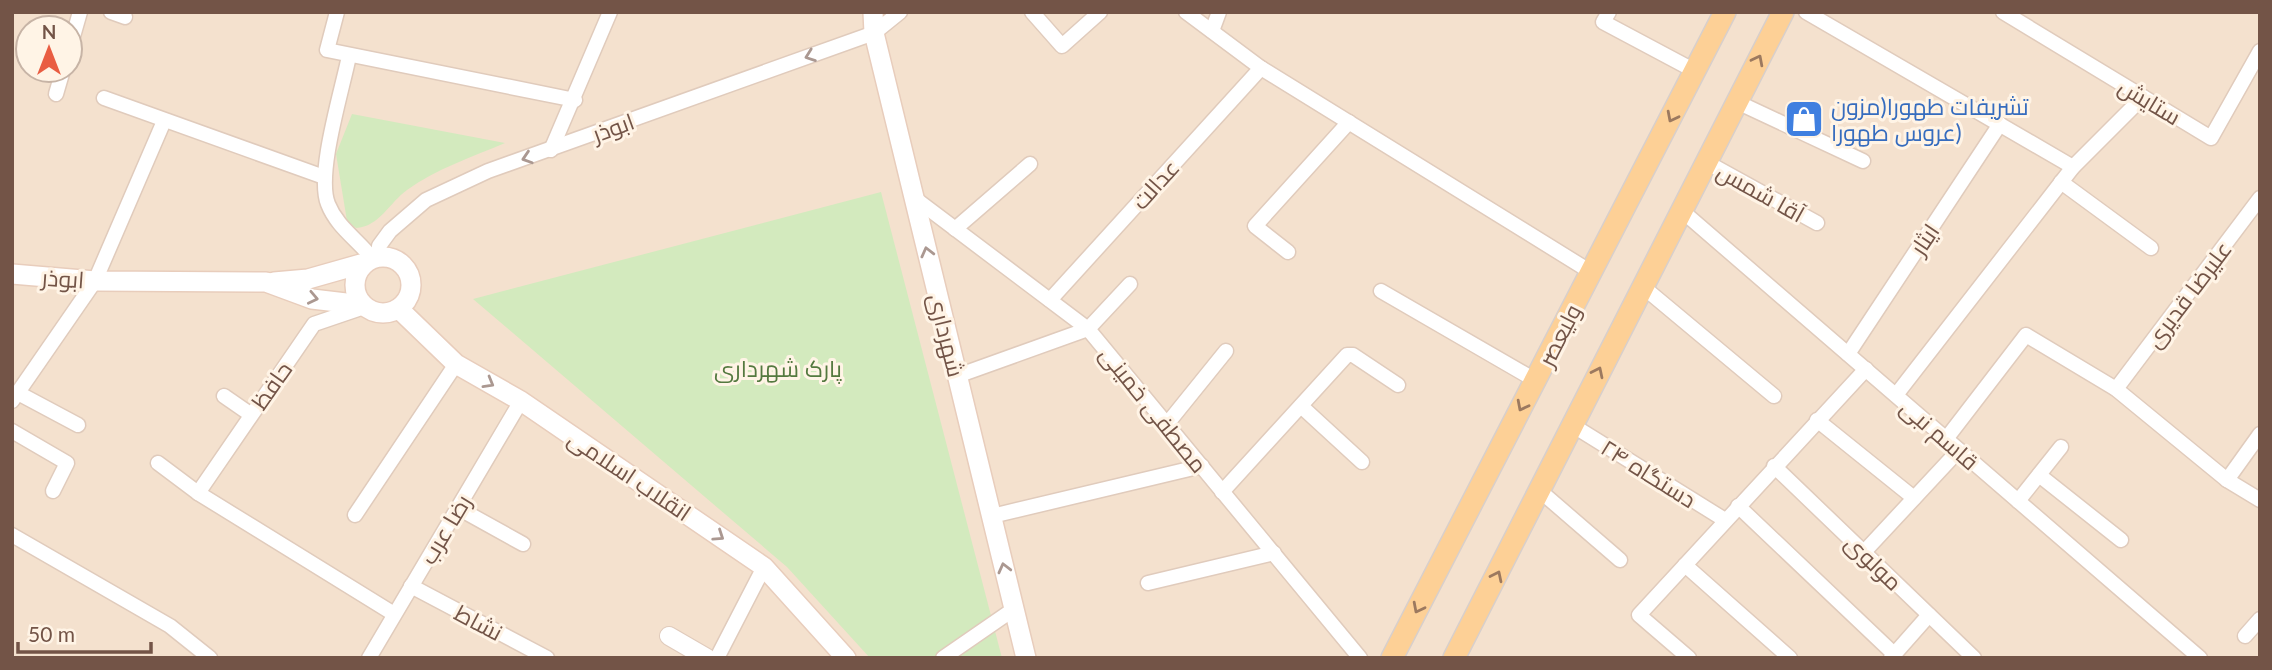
<svg xmlns="http://www.w3.org/2000/svg" width="2272" height="670" font-family="Lato,Cairo,sans-serif">
<style>
.residential{fill:#f4e1ce;fill-rule:evenodd}
.green{fill:#d3eabe}
.lines{fill:none;stroke-linecap:round;stroke-linejoin:round}
.minor-casing{stroke:#e0cbbc;stroke-width:17}
.tertiary-casing{stroke:#e0cbbc;stroke-width:20}
.secondary-casing{stroke:#e8cdbc;stroke-width:22}
.primary-casing{stroke:#d8cfcb;stroke-width:24}
.minor{stroke:#fff;stroke-width:14}
.tertiary{stroke:#fff;stroke-width:18}
.secondary{stroke:#fff;stroke-width:19}
.primary{stroke:#fdd096;stroke-width:21}
.oneway{stroke:#ab9891}
.oneway2{stroke:#9c795f}
.labels{text-anchor:middle;dominant-baseline:central;stroke-width:6;stroke-linejoin:round;paint-order:stroke}
.street-label{font-size:23px;fill:#735447;stroke:#fff4e6}
.shop-label{font-size:23px;fill:#366cbe;stroke:#fff4e6;text-anchor:start}
.park-label{font-size:23px;fill:#54793f;stroke:#fff4e6}
</style>
<rect width="100%" height="100%" fill="#fcefe0"/>
<path class="residential" d="M 12,12 L 2260,12 L 2260,658 L 12,658 ZM 28,28 L 70,28 L 70,70 L 28,70 Z"/>
<g class="green">
<path d="M 352,114 L 505,143 C 472,157 436,169 407,190 C 390,202 379,227 356,228 L 347,221 L 336,154 Z"/>
<polygon points="881,192 1002,658 870,658 787,567 473,299"/>
</g>
<g class="lines">
<g class="minor-casing">
<g id="minor">
<polyline points="111,12 125,17"/>
<polyline points="337,12 327,50 575,100"/>
<polyline points="1032,12 1062,46 1100,12"/>
<polyline points="1186,12 1261,68 1591,272"/>
<polyline points="1609,12 1603,22 1695,71"/>
<polyline points="1806,12 2073,167"/>
<polyline points="2003,12 2211,138 2260,51"/>
<polyline points="1212,31 1219,12"/>
<polyline points="70,47 80,12"/>
<path d="M 349,56 C 342,91 316,174 328,204 C 337,227 357,239 372,258"/>
<polyline points="56,94 63,70"/>
<polyline points="104,98 324,177"/>
<polyline points="1737,102 1863,161"/>
<polyline points="551,150 610,12"/>
<polyline points="1706,162 1817,223"/>
<polyline points="2061,182 2151,248"/>
<polyline points="913,197 1088,329 1360,658"/>
<polyline points="1681,210 2200,658"/>
<polyline points="955,229 1030,164"/>
<polyline points="1288,252 1255,226 1349,122"/>
<polyline points="379,257 379,246 390,231 426,200 488,171 874,33 900,12"/>
<polyline points="1642,286 1774,396"/>
<polyline points="1381,291 1535,380"/>
<polyline points="1050,300 1261,68"/>
<polyline points="1848,354 2000,124"/>
<polyline points="957,376 1088,329 1130,284"/>
<polyline points="2116,389 2260,198"/>
<polyline points="18,393 78,425"/>
<polyline points="1896,395 2073,167 2143,97"/>
<polyline points="224,396 250,414"/>
<polyline points="12,401 95,281 164,121"/>
<polyline points="1301,406 1362,462"/>
<polyline points="1817,420 1914,498"/>
<polyline points="1167,424 1226,351"/>
<polyline points="1572,425 1725,520"/>
<polyline points="12,431 67,463 53,491"/>
<polyline points="1946,439 2026,335 2116,389 2227,480 2260,500"/>
<polyline points="158,463 198,493 394,614"/>
<polyline points="1774,466 1974,658"/>
<polyline points="2039,475 2121,540"/>
<polyline points="2227,480 2260,434"/>
<polyline points="1539,490 1620,560"/>
<polyline points="1222,492 1347,355 1353,355 1398,385"/>
<polyline points="198,493 314,324 364,307"/>
<polyline points="2018,501 2061,447"/>
<polyline points="1738,506 1894,654"/>
<polyline points="458,508 523,544"/>
<polyline points="355,515 456,364"/>
<polyline points="992,516 1202,466"/>
<polyline points="12,535 170,626 210,658"/>
<polyline points="1864,552 1959,450"/>
<polyline points="1685,565 1790,658"/>
<polyline points="1148,583 1274,553"/>
<polyline points="411,586 547,658"/>
<polyline points="2245,636 2260,619"/>
<polyline points="369,658 521,401"/>
<polyline points="717,658 764,567"/>
<polyline points="943,658 1014,609"/>
<polyline points="1689,658 1639,615 1866,369"/>
<polyline points="1891,658 1929,615"/>
</g>
</g>
<g class="tertiary-casing">
<polyline id="tertiary" points="669,636 707,658"/>
</g>
<g class="secondary-casing">
<g id="secondary">
<polyline points="873,12 874,33 1026,658"/>
<circle cx="383" cy="285" r="28"/>
<polyline points="12,274 95,281 266,282 312,299 363,305"/>
<polyline points="274,282 308,279 361,264"/>
<polyline points="399,309 456,364 521,401 764,567 846,658"/>
</g>
</g>
<g class="primary-casing">
<g id="primary">
<polyline points="1392,658 1725,12"/>
<polyline points="1454,658 1783,12"/>
</g>
</g>
<use href="#minor" class="minor"/>
<use href="#tertiary" class="tertiary"/>
<use href="#secondary" class="secondary"/>
<use href="#primary" class="primary"/>
</g>
<defs><path id="oneway-chevron" d="M-2-3.5L2.5 0L-2 3.5" fill="none" stroke-width="1.6" stroke-linecap="round" stroke-linejoin="round" transform="scale(1.75)"/></defs>
<g class="oneway">
<use href="#oneway-chevron" transform="translate(810 56) rotate(160)"/>
<use href="#oneway-chevron" transform="translate(527 158) rotate(162)"/>
<use href="#oneway-chevron" transform="translate(927 252) rotate(-104)"/>
<use href="#oneway-chevron" transform="translate(313 298) rotate(12)"/>
<use href="#oneway-chevron" transform="translate(489 383) rotate(30)"/>
<use href="#oneway-chevron" transform="translate(719 536) rotate(34)"/>
<use href="#oneway-chevron" transform="translate(1004 568) rotate(-104)"/>
</g>
<g class="oneway2">
<use href="#oneway-chevron" transform="translate(1758 60) rotate(-63)"/>
<use href="#oneway-chevron" transform="translate(1672 117) rotate(117)"/>
<use href="#oneway-chevron" transform="translate(1598 372) rotate(-64)"/>
<use href="#oneway-chevron" transform="translate(1522 406) rotate(117)"/>
<use href="#oneway-chevron" transform="translate(1497 576) rotate(-64)"/>
<use href="#oneway-chevron" transform="translate(1418 608) rotate(117)"/>
</g>
<defs>
<g id="shop-square" transform="scale(2.0125)"><rect x="-9" y="-9" width="18" height="18" rx="4" fill="#3f7fe0" stroke="#fff4e6"/><path d="M-5-2.5h2.3a2.7 3.5 0 0 1 5.4 0H5L5.5 6h-11ZM-1.5-2.5h3a1.5 2.3 0 0 0-3 0Z" fill="#fff"/></g>
</defs>
<g fill-rule="evenodd">
<use href="#shop-square" x="1804" y="119"/>
</g>
<g class="labels">
<g class="street-label">
<text transform="translate(2150 101) rotate(31)">ستایش</text>
<text transform="translate(613 127) rotate(-20)">ابوذر</text>
<text transform="translate(1155 184) rotate(-48)">عدالت</text>
<text transform="translate(1761 192) rotate(29)">آقا شمس</text>
<text transform="translate(1924 239) rotate(-56)">ایثار</text>
<text transform="translate(63 278) rotate(4)">ابوذر</text>
<text transform="translate(2188 294) rotate(-53)">علیرضا قدیری</text>
<text transform="translate(947 335) rotate(76)">شهرداری</text>
<text transform="translate(1559 335) rotate(-63)">ولیعصر</text>
<text transform="translate(271 385) rotate(-55)">حافظ</text>
<text transform="translate(1154 409) rotate(51)">مصطفی خمینی</text>
<text transform="translate(1940 434) rotate(41)">قاسم نبی</text>
<text transform="translate(1649 473) rotate(32)">۲۴ دستگاه</text>
<text transform="translate(630 475) rotate(34)">انقلاب اسلامی</text>
<text transform="translate(445 529) rotate(-59)">رضا عرب</text>
<text transform="translate(1874 562) rotate(44)">مولوی</text>
<text transform="translate(479 622) rotate(28)">نشاط</text>
</g>
<g class="shop-label">
<text x="1831" y="106">تشریفات طهورا(مزون<tspan x="1831" dy="26">عروس طهورا)</tspan></text>
</g>
<g class="park-label">
<text x="778" y="368">پارک شهرداری</text>
</g>
</g>
<rect width="2272" height="670" fill="none" stroke="#735447" stroke-width="28"/>
<g transform="translate(49 49)"><circle r="33" fill="#fff4e6" stroke="#c7b4a6" stroke-width="2"/>
<path d="M0-5L12 26L0 18L-12 26Z" fill="#e95d42"/>
<text y="-10" font-size="19" font-weight="bold" text-anchor="middle" fill="#735447">N</text>
</g>
<path d="M18 642v10h133v-10" fill="none" stroke="#735447" stroke-width="3.5"/>
<text x="28" y="642" font-size="21" fill="#735447" stroke="#fff4e6" stroke-width="5" paint-order="stroke">50 m</text>
</svg>
